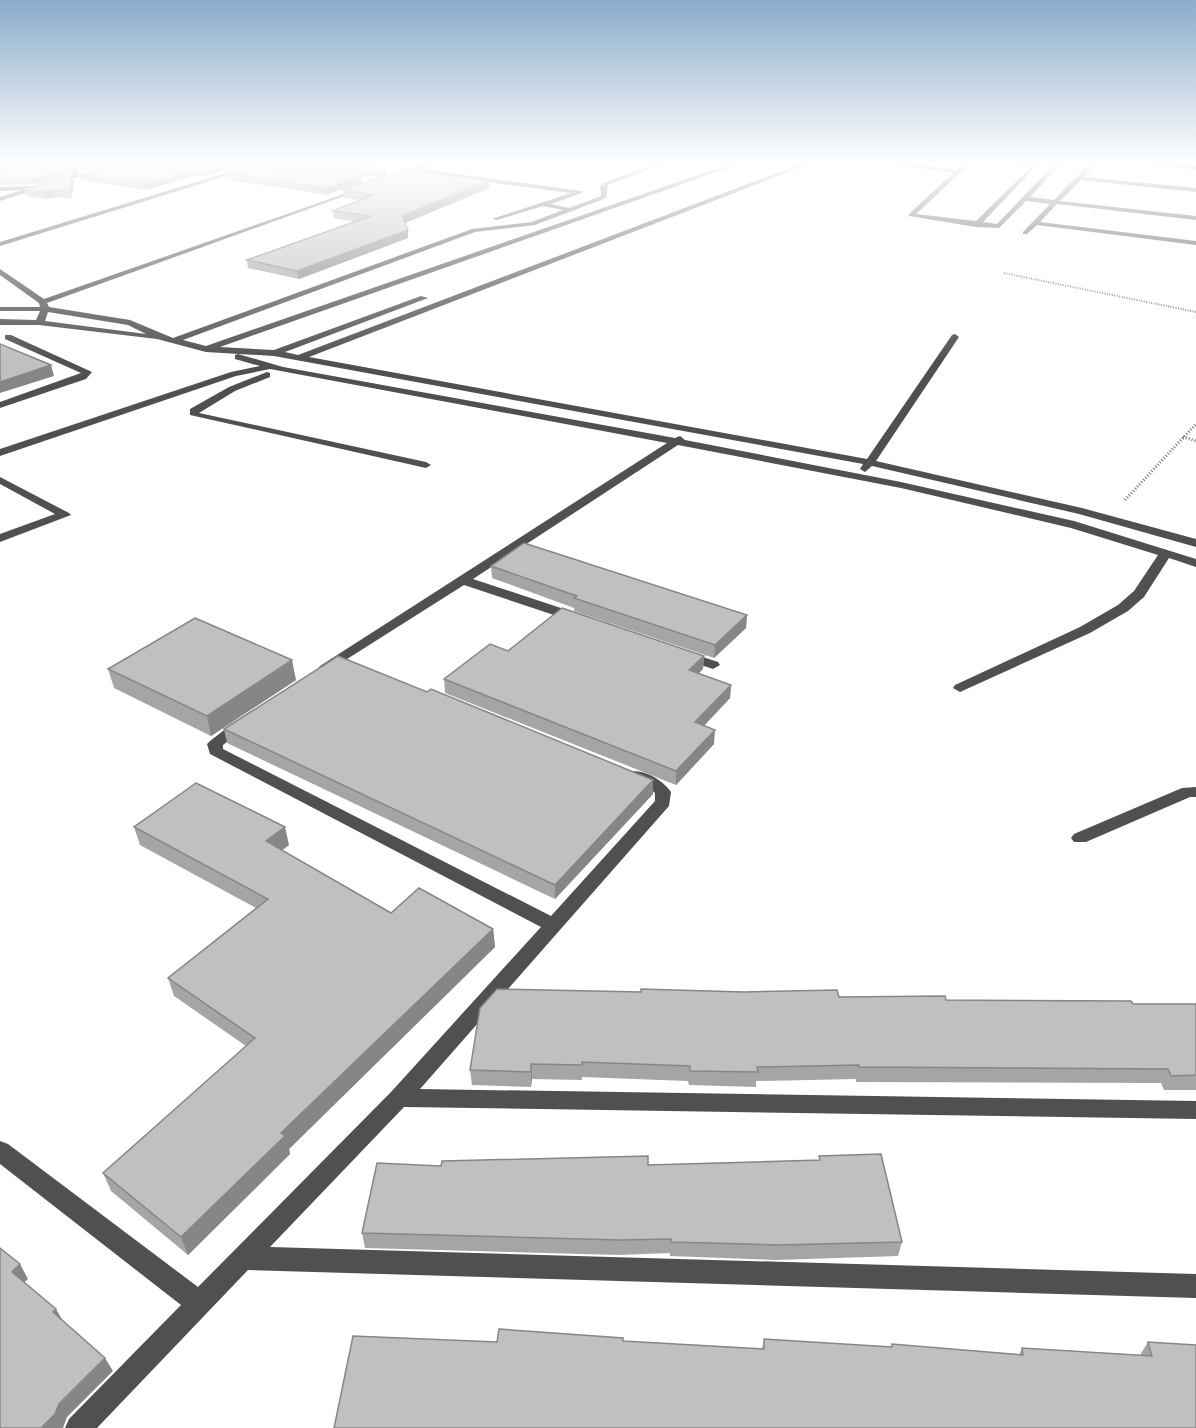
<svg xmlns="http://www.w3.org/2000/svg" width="1196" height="1428" font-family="'Alegreya Sans',sans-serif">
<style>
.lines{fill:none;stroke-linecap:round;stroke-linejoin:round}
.path-far1{stroke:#727272;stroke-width:2;stroke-dasharray:1 1.5;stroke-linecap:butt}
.path{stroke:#727272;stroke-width:3;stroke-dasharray:1 2;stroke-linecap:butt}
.minor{fill:#505050;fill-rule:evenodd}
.wall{fill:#a5a5a5}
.shaded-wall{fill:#868686}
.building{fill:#c0c0c0;stroke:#868686;stroke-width:1.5}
</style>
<rect width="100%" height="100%" fill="#fff"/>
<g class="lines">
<polyline class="path-far1" points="1004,273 1196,312"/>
<g class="path">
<polyline points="1183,437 1196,441"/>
<polyline points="1125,500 1196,424"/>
</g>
<g class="minor">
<polygon points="68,161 74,161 79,174 125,161 136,161 52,184 52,182 73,176"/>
<polygon points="265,161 275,161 0,246 0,242"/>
<path d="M 429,161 L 438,161 L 420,169 L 582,191 L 582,193 L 551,204 L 569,208 L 601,196 L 600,186 L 604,183 L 662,161 L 671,161 L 608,185 L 606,198 L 535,225 L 475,232 L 183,340 L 206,346 L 738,161 L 748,161 L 220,347 L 274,350 L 421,296 L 428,298 L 285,352 L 298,355 L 808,161 L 817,161 L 309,357 L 867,459 L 952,335 L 955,334 L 959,337 L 876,461 L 1082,508 L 1196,539 L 1196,547 L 1079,514 L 872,466 L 865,472 L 860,469 L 863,464 L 274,356 L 206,352 L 157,339 L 39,325 L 0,325 L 0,319 L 36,320 L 40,311 L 0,311 L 0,307 L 40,307 L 39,303 L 0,275 L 0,269 L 44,299 L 364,187 L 364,189 L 47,303 L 49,307 L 130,320 L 173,338 L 472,229 L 532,222 L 563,210 L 543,206 L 497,220 L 492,219 L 571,193 L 413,172 L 393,179 L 390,177 ZM 48,312 L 128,325 L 146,334 L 45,321 Z"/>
<polygon points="898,161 957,170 966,161 973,161 916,214 976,221 1030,168 991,161 1036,166 983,222 997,224 1057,161 1064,161 1030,197 1054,200 1092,161 1099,161 1084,177 1196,188 1196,192 1081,180 1060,201 1196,216 1196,220 1057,204 1040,222 1196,241 1196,245 1037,225 1027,234 1023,234 1023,232 1050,204 1026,201 999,228 976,227 909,216 909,214 953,173 898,165"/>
<polygon points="1135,161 1196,166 1196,170 1138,163"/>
<polygon points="36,186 38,189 0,201 0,197 22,190 0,191 0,187"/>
<polygon points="5,335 11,335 92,372 86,379 0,408 0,402 81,373 5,339"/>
<polygon points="238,354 283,367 675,438 680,436 685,440 901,482 1074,521 1196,559 1196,567 1169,558 1144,597 1128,611 1090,633 960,692 953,688 955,685 1080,627 1118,605 1134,591 1158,555 1071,528 901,488 678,445 473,579 582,615 584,618 582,621 572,621 464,585 325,673 318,669 320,666 667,443 270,369 236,376 0,456 0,449 231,372 260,366 235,359 235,355"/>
<polygon points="267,372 270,373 270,377 235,391 199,413 426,462 431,465 426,468 190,415 190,409 229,387"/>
<polygon points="0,477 69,513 71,515 0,542 0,534 55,514 0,484"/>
<polygon points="685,651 718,662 720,665 713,669 680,658 678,655"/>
<path d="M 242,718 L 250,723 L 223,745 L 223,749 L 551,916 L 655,801 L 655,793 C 647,784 633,785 626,776 L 628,772 C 643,768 663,780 671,792 L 669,806 L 420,1089 L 1196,1101 L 1196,1119 L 404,1107 L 270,1247 L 1196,1274 L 1196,1298 L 248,1270 L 97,1428 L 65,1428 L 69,1419 L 181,1305 L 0,1164 L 0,1141 L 8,1144 L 198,1287 L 391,1092 L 541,927 L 210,754 L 207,744 L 210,741 L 237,720 Z"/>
<polygon points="1196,787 1196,797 1190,797 1086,842 1074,842 1071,838 1074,834 1182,788"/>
</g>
</g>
<g class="wall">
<polygon points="0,161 70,174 36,184 0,185"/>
<polygon points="126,161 256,161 207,176 198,175 146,190 80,180 79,175"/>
<polygon points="270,161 354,161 354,163 350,164 386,169 386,174 379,177 271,165"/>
<polygon points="259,166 362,182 326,195 225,179 224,173"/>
<polygon points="488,181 489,188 405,223 408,238 299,279 248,268 247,260 356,222 334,218 333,211 359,200 344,198 343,190"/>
<polygon points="74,182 71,199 55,197 46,199 26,196 24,189"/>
<polygon points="491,566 747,615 746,628 714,658 574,611 574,608 492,578"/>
<polygon points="508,651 704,656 703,669 699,673 731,685 730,698 704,726 714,744 676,785 445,693 444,679"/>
<polygon points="108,669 296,680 211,736 114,688"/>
<polygon points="427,692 653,780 653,794 555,899 227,743 224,729"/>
<polygon points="134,827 289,845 282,850 391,913 493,929 495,947 289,1149 290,1154 188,1255 111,1191 103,1173 246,1046 174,996 168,978 256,908 140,845"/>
<polygon points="839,997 946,1000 1133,1004 1196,1004 1196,1090 1164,1090 1161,1083 856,1082 856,1079 756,1081 756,1087 689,1085 688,1081 582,1077 582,1080 532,1079 531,1087 472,1085 470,1070"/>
<polygon points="819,1156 902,1242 898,1256 776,1260 670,1256 670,1253 619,1255 365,1248 362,1233 441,1166 648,1165 819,1160"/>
<polygon points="764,1339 891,1347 892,1344 1019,1355 1022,1348 1140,1355 1148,1342 1196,1428 497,1342 623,1341 762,1349"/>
</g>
<g class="shaded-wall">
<polygon points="98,161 115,161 80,171 79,166"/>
<polygon points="240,161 256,161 207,176 206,172"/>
<polygon points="343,161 354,161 354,163 340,168 339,163"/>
<polygon points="386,169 386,174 379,177 378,172"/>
<polygon points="69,170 70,174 36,184 34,179"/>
<polygon points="197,170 198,175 146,190 145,185"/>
<polygon points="72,175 74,182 71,199 69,192"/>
<polygon points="361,176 362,182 326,195 325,189"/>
<polygon points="488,181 489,188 403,224 402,216"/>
<polygon points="53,190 55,197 46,199 45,192"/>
<polygon points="408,230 408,238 299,279 297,271"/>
<polygon points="51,365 54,376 0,393 0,382"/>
<polygon points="747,615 746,628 714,658 715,645"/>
<polygon points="704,656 703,669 688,683 689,670"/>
<polygon points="292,660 296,680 211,736 207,716"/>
<polygon points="731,685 730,698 694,736 695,722"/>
<polygon points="715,730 714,744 676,785 676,771"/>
<polygon points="653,780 653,794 555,899 555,885"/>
<polygon points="285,827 289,845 270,859 266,841"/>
<polygon points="493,929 495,947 289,1149 290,1154 188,1255 181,1237 281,1133"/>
<polygon points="531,1064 532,1079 531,1087"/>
<polygon points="20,1264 28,1279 20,1286 12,1272"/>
<polygon points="56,1309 64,1323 53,1312"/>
<polygon points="105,1358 113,1371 67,1417 63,1428 41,1428 59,1404"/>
</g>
<g class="building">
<polygon points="0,161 66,161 69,170 34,179 0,180"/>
<polygon points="77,161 98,161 79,166"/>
<polygon points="126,161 240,161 206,172 197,170 145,185 79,175"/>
<polygon points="282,161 343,161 339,163 386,169 378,172"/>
<polygon points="255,163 259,166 361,176 325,189 224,173"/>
<polygon points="403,169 488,181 402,216 408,230 297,271 247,260 371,216 333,211 373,195 343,190"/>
<polygon points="72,175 69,192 53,190 45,192 24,189"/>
<polygon points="0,344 51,365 0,382"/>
<polygon points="524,543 747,615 715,645 574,598 577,596 491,566"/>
<polygon points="562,608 704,656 689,670 731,685 695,722 715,730 676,771 444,679 490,644 508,651"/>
<polygon points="195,618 292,660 207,716 108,669"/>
<polygon points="338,656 427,692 431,689 653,780 555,885 224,729"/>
<polygon points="196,783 285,827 266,841 391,913 419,888 493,929 281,1133 285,1136 181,1237 103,1173 255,1038 168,978 268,899 134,827"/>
<polygon points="497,989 641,992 641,989 744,992 837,990 839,997 945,996 946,1000 1131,1001 1133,1004 1196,1004 1196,1075 1171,1076 1168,1069 859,1067 859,1065 757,1067 758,1072 690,1071 690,1066 582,1062 582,1065 531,1064 531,1072 470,1070 480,1008"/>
<polygon points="881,1154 902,1242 778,1245 671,1242 671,1239 620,1240 362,1233 377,1163 441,1166 442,1161 648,1156 648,1165 820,1160 819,1156"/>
<polygon points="0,1248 20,1264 12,1272 56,1309 53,1312 105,1358 59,1404 55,1414 41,1428 0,1428"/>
<polygon points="499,1329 623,1338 623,1341 764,1349 764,1339 892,1347 892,1344 1023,1355 1022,1348 1152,1356 1148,1342 1196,1345 1196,1428 334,1428 353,1336 497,1342"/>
</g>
<linearGradient id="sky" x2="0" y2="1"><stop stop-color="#8aabca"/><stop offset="0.45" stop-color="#fff"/><stop offset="1" stop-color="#fff" stop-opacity="0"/></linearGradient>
<rect width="1196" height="361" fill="url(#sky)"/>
</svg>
